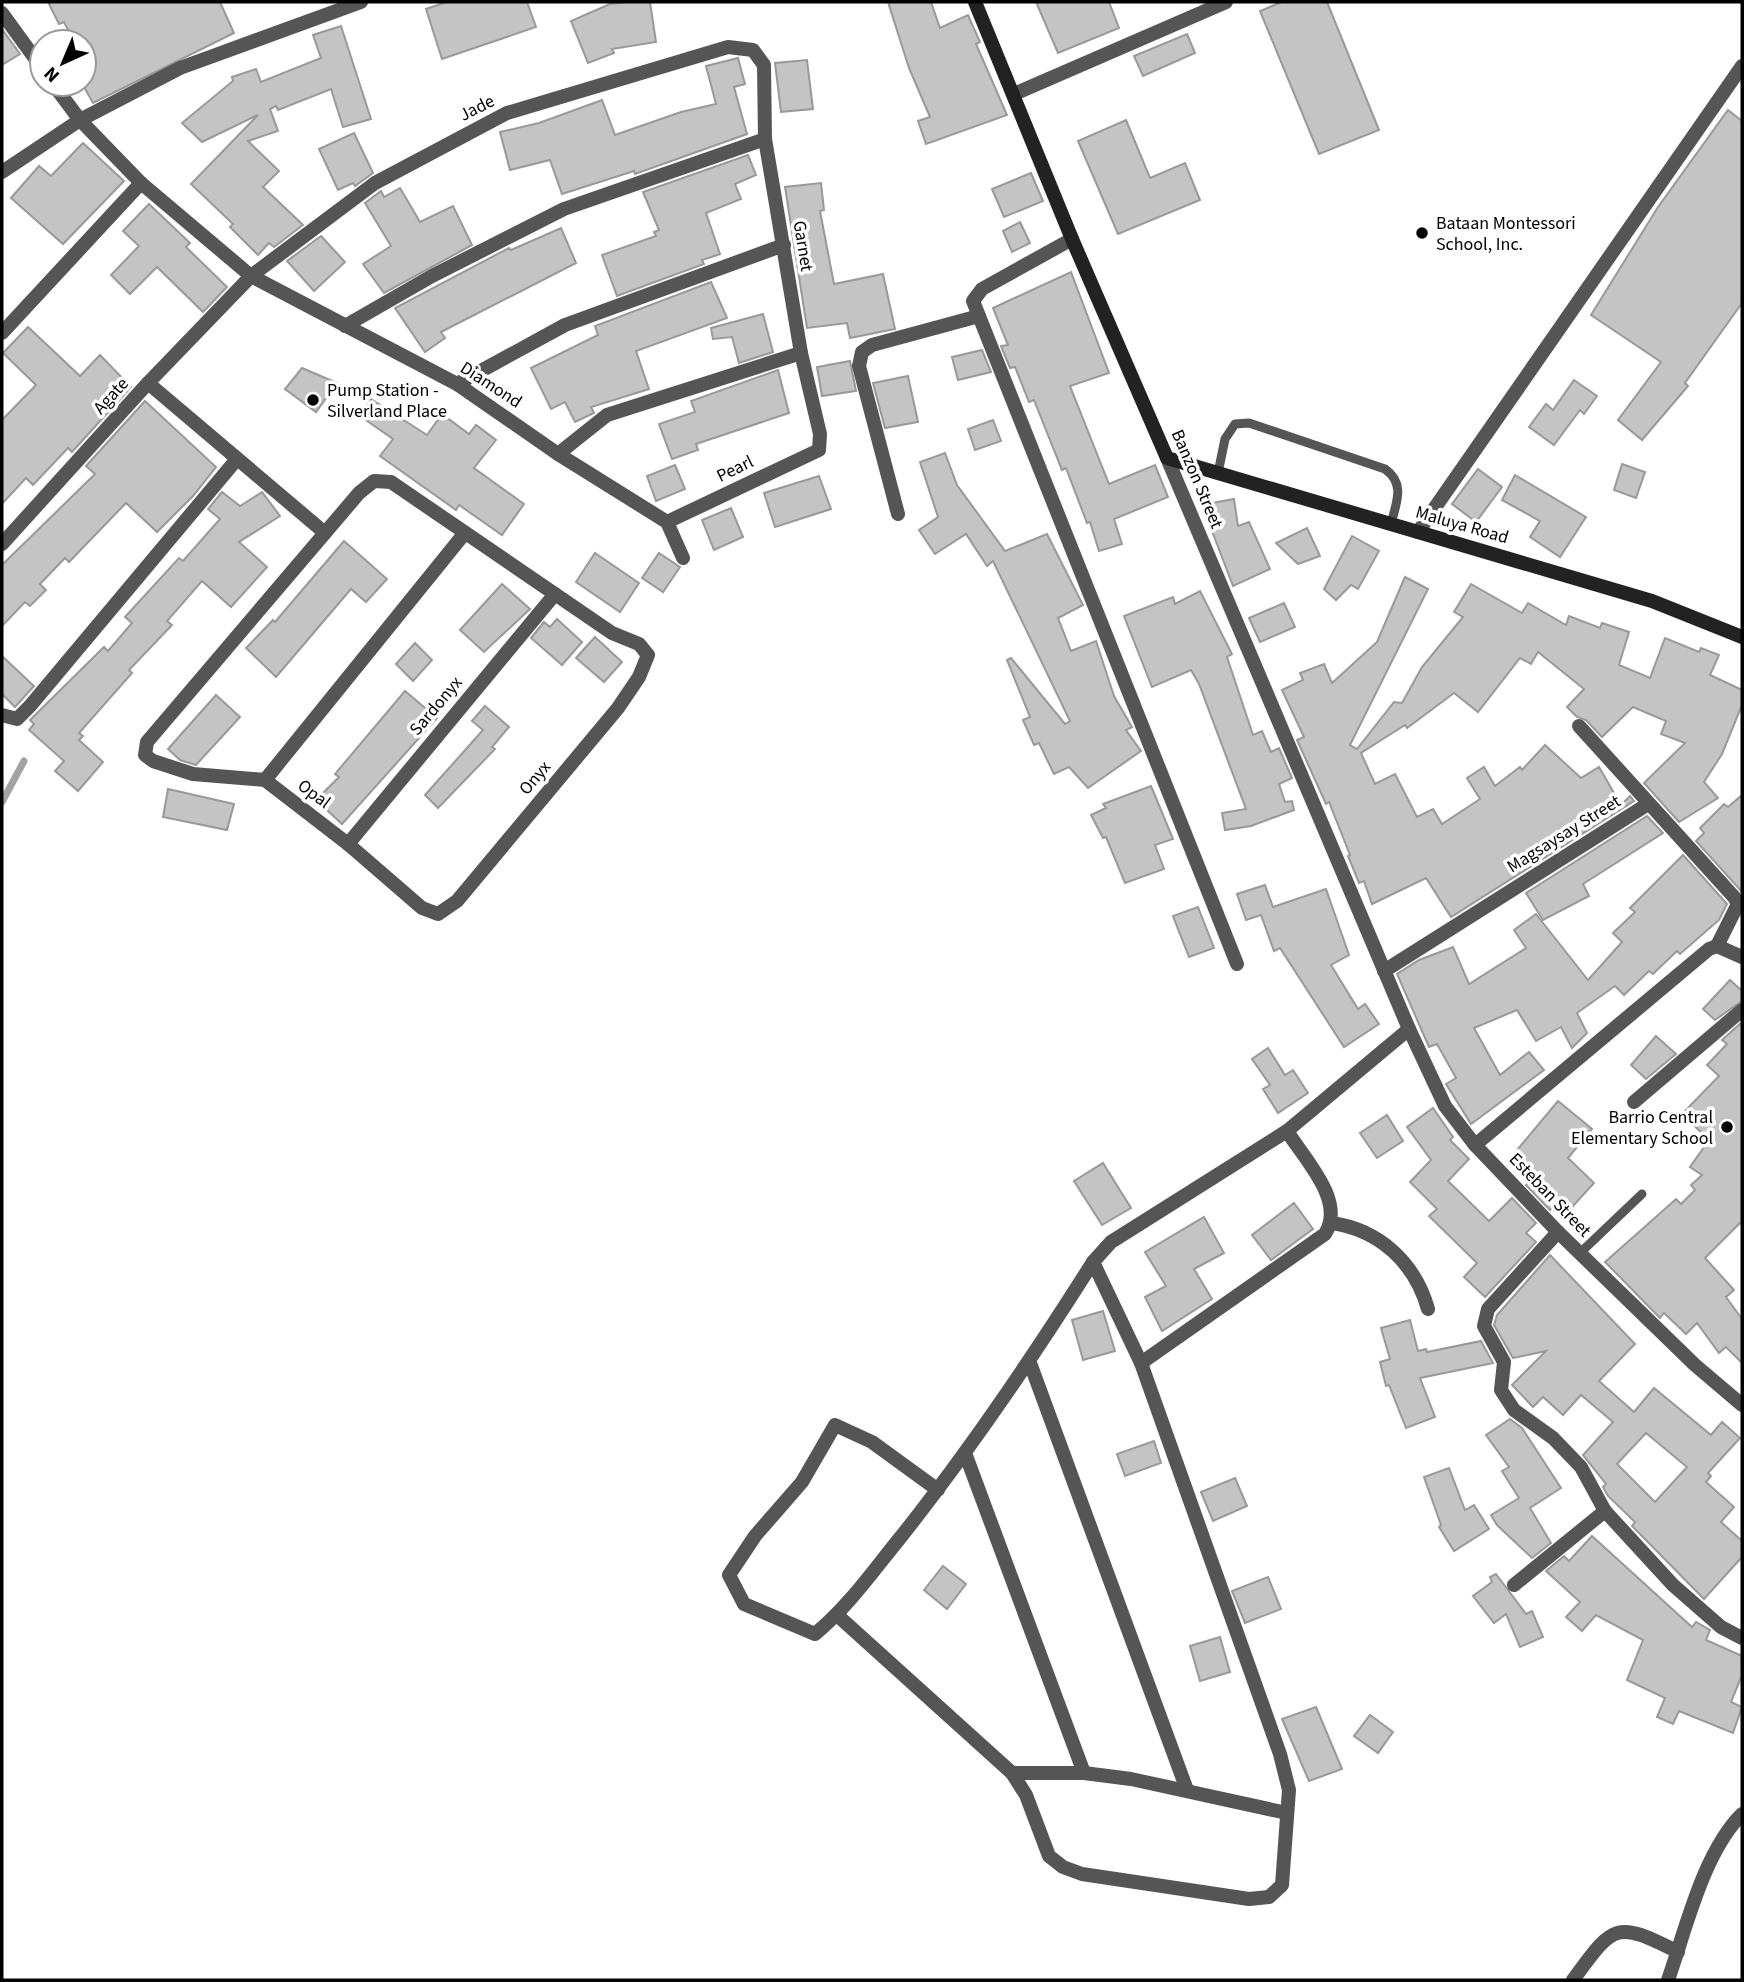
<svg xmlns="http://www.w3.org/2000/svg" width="1744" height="1982" font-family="'Source Sans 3',sans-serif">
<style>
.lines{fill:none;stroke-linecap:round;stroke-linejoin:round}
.stream{stroke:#a3a3a3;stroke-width:7}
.building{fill:#c4c4c4;stroke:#999;stroke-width:2;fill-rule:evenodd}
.lane{stroke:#555;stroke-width:9}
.street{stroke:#555;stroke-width:14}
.secondary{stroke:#222;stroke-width:14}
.poi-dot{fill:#000;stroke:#fff;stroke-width:2.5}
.labels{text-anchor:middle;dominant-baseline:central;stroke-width:7;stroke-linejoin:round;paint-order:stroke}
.street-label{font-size:18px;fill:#000;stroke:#fff}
.poi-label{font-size:18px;fill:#000;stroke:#fff;text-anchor:start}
</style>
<rect width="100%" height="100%" fill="#fff"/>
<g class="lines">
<polyline class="stream" points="2,802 24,761"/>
</g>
<g class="building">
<polygon points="48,2 220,2 234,33 93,103 84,87 84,42 74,42 64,22 59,24"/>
<polygon points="447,2 527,2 536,27 442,59 426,9"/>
<polygon points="626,2 650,2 656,42 612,49 614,53 588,63 571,21 610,4"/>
<polygon points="888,2 931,2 940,28 968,15 980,42 976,44 1007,115 926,144 918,121 930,117 909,68"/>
<polygon points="1036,2 1109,2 1119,28 1058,53"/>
<polygon points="1282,2 1327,2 1379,130 1319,154 1260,11"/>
<polygon points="341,26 371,119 343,127 331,89 278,110 276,106 270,109 278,131 248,141 279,171 263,187 303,225 274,247 269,243 258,255 230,227 233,224 191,184 258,115 202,142 182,123 233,81 232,77 256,69 261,82 321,58 313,35"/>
<polygon points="2,29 20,54 2,65"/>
<polygon points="1187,34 1195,53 1143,76 1134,56"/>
<polygon points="738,58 745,84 734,87 747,134 635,174 634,171 562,194 550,160 510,170 500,132 539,123 602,100 615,135 681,112 716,104 706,66"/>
<polygon points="807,60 813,109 781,112 775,63"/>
<polygon points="1728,110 1742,121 1742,303 1685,383 1688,386 1642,440 1618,420 1661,362 1591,315 1658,207"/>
<polygon points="1126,120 1150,178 1185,163 1200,200 1118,234 1078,141"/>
<polygon points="354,133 373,173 355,186 353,183 338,190 319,149"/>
<polygon points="83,143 124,181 63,244 11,198 39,166 51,176"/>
<polygon points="748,155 756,175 735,184 741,199 706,213 720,254 702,260 704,264 617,296 602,255 656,236 654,232 659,230 643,192"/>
<polygon points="1031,173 1043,201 1004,217 992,189"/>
<polygon points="821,183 824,210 820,211 834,284 883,274 895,329 850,338 847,323 807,328 785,187"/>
<polygon points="400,188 420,222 453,206 472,245 384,293 363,264 391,246 365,203 381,191 384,197"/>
<polygon points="149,204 190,243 186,247 227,287 203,312 157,267 130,294 111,275 139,246 123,231"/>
<polygon points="1020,222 1030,243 1012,252 1003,231"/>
<polygon points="561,228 576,263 441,332 445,338 425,352 395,308 509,248 511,250"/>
<polygon points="321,236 345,262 314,291 287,261"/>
<polygon points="1071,272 1109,373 1070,386 1109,484 1155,465 1168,497 1114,519 1122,544 1099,551 1090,522 1087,523 1066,468 1062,470 1034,400 1029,402 1015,367 1010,368 1001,346 1008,345 993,308"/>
<polygon points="711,282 727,318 636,351 649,389 591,407 594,413 575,422 565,402 551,409 531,368 598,335 595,326"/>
<polygon points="763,314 773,352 739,363 732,337 713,339 711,328"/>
<polygon points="28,327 80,376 100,355 131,387 72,452 68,448 33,485 26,478 2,504 2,420 36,385 3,353"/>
<polygon points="982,350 991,372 958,380 952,357"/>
<polygon points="850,361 856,391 822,396 817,367"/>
<polygon points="302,368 337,383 316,412 285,389"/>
<polygon points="778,370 789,413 696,444 698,450 672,459 659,424 695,412 691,401"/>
<polygon points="908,376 918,422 885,428 873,383"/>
<polygon points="1574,380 1597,396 1584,414 1580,410 1554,445 1529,427 1546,404 1553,410"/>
<polygon points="371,399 427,435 442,414 469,434 476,425 496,440 474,468 524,504 502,535 459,505 456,510 380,456 393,439 360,416"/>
<polygon points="145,401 216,467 193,496 157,532 126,503 69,562 65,558 40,584 46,590 30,606 25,602 2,626 2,565 95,474 86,466"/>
<polygon points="993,420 1001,441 975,450 968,429"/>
<polygon points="945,453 957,485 1005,551 1047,534 1083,605 1058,618 1071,651 1096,641 1114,696 1132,727 1126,730 1141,751 1088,788 1069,767 1054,774 1039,743 1034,745 1023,720 1030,717 1007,660 1011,658 1065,724 1070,721 993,561 987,566 966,534 935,554 919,530 938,517 920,462"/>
<polygon points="1622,464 1645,472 1636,498 1614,490"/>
<polygon points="675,465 685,489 656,501 647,476"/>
<polygon points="1478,469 1502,487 1476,522 1452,504"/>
<polygon points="1515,475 1586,517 1560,557 1530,537 1540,521 1502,500"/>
<polygon points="819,476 831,509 775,527 764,493"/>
<polygon points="222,492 240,506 262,492 280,516 239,542 267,567 231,607 202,581 167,621 172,625 129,670 132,673 79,733 83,736 79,740 103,762 78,791 55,771 64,761 29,730 34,724 30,720 104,647 108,651 132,623 125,617 179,558 183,561 220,519 208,509"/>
<polygon points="1234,499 1238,526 1249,522 1270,569 1233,586 1212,531 1207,504"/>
<polygon points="731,508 743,537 714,550 702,520"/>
<polygon points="1307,528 1320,556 1298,564 1276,543"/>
<polygon points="1352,536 1379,551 1358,589 1351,585 1336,600 1324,589"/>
<polygon points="344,541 387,579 366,602 351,589 276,677 246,648 273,620 275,622"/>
<polygon points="595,553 639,583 620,612 576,582"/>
<polygon points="659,553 680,567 663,592 642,578"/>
<polygon points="1405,577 1428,589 1350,745 1357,749 1394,702 1402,703 1422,667 1463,617 1454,612 1471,584 1522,613 1528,603 1566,625 1569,616 1600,628 1602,623 1629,632 1619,665 1650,678 1665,638 1699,652 1701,648 1719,655 1710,675 1742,690 1742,705 1722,754 1704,782 1718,798 1679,822 1644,783 1685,743 1661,734 1666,721 1633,707 1602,737 1586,720 1577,717 1567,707 1584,689 1538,652 1531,664 1520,658 1478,712 1454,693 1407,728 1405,725 1361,753 1375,784 1395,774 1417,817 1433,809 1442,824 1480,799 1467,778 1484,767 1495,786 1520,767 1522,770 1545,745 1581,778 1599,767 1621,805 1630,796 1634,801 1451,917 1426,878 1372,904 1364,881 1359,883 1348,856 1350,855 1329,802 1326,804 1297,740 1304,737 1282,690 1303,680 1300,673 1324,664 1332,683 1377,642"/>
<polygon points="502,584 530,609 484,652 460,630"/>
<polygon points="1200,591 1232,654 1227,657 1253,735 1262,731 1271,752 1279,748 1292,778 1279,784 1285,802 1292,801 1294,810 1251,826 1225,830 1222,813 1246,809 1199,684 1191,670 1152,687 1124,616 1173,597 1175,604"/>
<polygon points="1284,603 1295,627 1260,642 1249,618"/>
<polygon points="557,619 582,642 562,665 531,638 544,622 550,627"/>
<polygon points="595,637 622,662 604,682 576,658"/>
<polygon points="415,643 432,660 413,681 396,664"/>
<polygon points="2,656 34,686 15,707 2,694"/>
<polygon points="405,691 437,718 342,824 316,800 339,777 335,774"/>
<polygon points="216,695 240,717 196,765 180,760 168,749"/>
<polygon points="485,706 509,727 492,747 495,749 438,808 425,795 483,730 472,721"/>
<polygon points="1151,786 1173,839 1155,845 1164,869 1125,883 1106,837 1103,838 1091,815 1106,808 1103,804"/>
<polygon points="168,789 234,804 227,830 163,817"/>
<polygon points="1742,795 1742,892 1696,841 1704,833 1700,828 1724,804 1728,807"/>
<polygon points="1647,816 1663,833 1583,884 1589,896 1543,920 1526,893"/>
<polygon points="1683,855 1727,904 1719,920 1680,954 1677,951 1653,974 1649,971 1624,995 1615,986 1577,1013 1587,1033 1572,1048 1561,1027 1536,1041 1517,1010 1474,1028 1500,1075 1529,1052 1544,1070 1471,1124 1446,1084 1456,1078 1437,1044 1429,1047 1397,974 1419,960 1453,947 1469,984 1526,948 1514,930 1536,914 1588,980 1622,942 1613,933 1635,912 1630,908"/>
<polygon points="1265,885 1273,907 1326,889 1349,955 1331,965 1358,1009 1365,1004 1379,1024 1344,1047 1280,948 1274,951 1261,915 1246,920 1237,894"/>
<polygon points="1198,907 1214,948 1189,957 1173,916"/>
<polygon points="1730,980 1742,991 1742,1001 1715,1020 1703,1009"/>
<polygon points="1742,1022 1742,1221 1705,1258 1734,1290 1726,1297 1742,1319 1742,1363 1726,1347 1719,1353 1697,1323 1686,1334 1664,1313 1660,1318 1605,1262 1676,1199 1681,1204 1695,1190 1691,1185 1702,1175 1690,1167 1709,1140 1682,1114 1719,1076 1707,1065 1727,1044 1722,1040"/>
<polygon points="1656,1036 1676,1054 1646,1079 1631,1065"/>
<polygon points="1268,1048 1285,1075 1293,1070 1308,1093 1278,1113 1263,1089 1270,1085 1252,1059"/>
<polygon points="1558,1101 1592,1129 1568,1158 1594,1183 1563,1217 1553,1207 1550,1210 1526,1185 1530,1181 1508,1161"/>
<polygon points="1433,1108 1453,1137 1450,1140 1469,1159 1448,1181 1489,1221 1512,1198 1536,1223 1526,1233 1536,1242 1485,1297 1464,1277 1477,1263 1429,1216 1437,1209 1410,1182 1431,1160 1407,1127"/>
<polygon points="1387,1115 1403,1141 1377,1158 1360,1133"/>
<polygon points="1103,1163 1131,1208 1102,1225 1074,1181"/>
<polygon points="1294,1203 1313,1229 1271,1260 1252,1235"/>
<polygon points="1204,1217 1224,1253 1194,1269 1212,1299 1162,1331 1145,1297 1166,1286 1145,1252"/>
<path d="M 1550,1255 L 1635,1344 L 1599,1381 L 1634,1412 L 1654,1388 L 1711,1435 L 1722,1422 L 1740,1438 L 1708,1473 L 1711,1476 L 1706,1482 L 1734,1507 L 1721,1522 L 1742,1541 L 1742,1557 L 1704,1599 L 1632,1526 L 1635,1522 L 1608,1496 L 1603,1487 L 1606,1484 L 1583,1455 L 1613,1422 L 1581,1395 L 1563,1415 L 1543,1397 L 1533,1407 L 1512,1385 L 1546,1351 L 1513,1358 L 1494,1325 L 1497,1315 ZM 1646,1433 L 1687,1467 L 1655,1502 L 1617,1464 Z"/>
<polygon points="1103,1311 1115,1351 1083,1360 1072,1320"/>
<polygon points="1410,1320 1418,1351 1426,1349 1427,1352 1481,1341 1493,1363 1420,1378 1435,1417 1406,1428 1389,1385 1386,1386 1380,1362 1390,1359 1381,1328"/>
<polygon points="1510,1419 1522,1428 1561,1488 1530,1508 1551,1543 1532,1558 1497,1525 1491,1515 1519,1498 1502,1471 1509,1467 1486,1435"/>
<polygon points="1154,1441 1161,1463 1125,1476 1117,1454"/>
<polygon points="1449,1468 1465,1510 1474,1505 1489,1529 1454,1551 1439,1527 1441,1525 1424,1477"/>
<polygon points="1235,1478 1247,1506 1213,1521 1201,1492"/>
<polygon points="1592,1536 1692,1627 1696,1622 1710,1630 1706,1640 1742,1656 1742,1675 1731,1702 1742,1707 1733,1733 1679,1711 1673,1724 1657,1717 1665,1698 1627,1680 1643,1640 1596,1615 1582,1631 1566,1617 1580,1602 1546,1571 1564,1556 1569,1561"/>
<polygon points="943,1566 966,1584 947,1609 924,1590"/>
<polygon points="1496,1574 1526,1614 1532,1611 1543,1637 1520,1647 1506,1614 1494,1623 1473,1596 1492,1582 1490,1577"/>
<polygon points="1268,1577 1281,1609 1245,1623 1232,1591"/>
<polygon points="1220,1637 1230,1672 1200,1681 1190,1646"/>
<polygon points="1316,1707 1342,1769 1309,1781 1282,1719"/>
<polygon points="1370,1715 1393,1732 1378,1753 1354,1736"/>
</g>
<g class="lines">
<g class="lane">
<path d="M 1218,473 L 1225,439 L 1235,424 L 1249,423 L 1385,469 C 1406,484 1396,503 1391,524"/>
<polyline points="1580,1253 1642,1194"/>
</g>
<g class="street">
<polyline points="2,13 42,68"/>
<polyline points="53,84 80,120 141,183 251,276 457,384 558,454 667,522 683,558"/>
<polyline points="1014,94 1226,2"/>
<polyline points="2,172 80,120 180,68 361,2"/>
<polyline points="1072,239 982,289 973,301 1237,964"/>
<polyline points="345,326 432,276 564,209 765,139"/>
<polyline points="2,333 141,183"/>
<polyline points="148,383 325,533"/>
<polyline points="457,384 565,325 784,245"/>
<polyline points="558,454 607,415 801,353"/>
<polyline points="1167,458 1409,1029 1445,1106 1475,1145 1558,1232 1695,1365 1742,1405"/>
<polygon points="374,481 391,482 612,633 639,644 648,655 639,677 618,708 457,901 438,914 422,908 348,844 265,780 193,774 153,761 145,755 147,742 359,493"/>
<polyline points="898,514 859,366 862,352 872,345 979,316"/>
<polyline points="1418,532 1742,66"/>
<polyline points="2,544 148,383 251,276 375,183 507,113 728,47 753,50 764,65 765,139 801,353 820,434 819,450 667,522"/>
<polyline points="2,715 17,719 30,706 237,459"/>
<polyline points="1579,726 1734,897 1738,904 1717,946"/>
<polyline points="265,780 464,534"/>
<polyline points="348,844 555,594"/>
<polyline points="1717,946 1742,957"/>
<polyline points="1384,971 1648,804"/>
<polyline points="1634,1102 1742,1010"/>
<polyline points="1475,1145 1709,949 1717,946"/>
<path d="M 1332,1223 C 1380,1230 1415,1263 1428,1309"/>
<polyline points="1558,1232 1488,1309 1484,1326 1504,1362 1501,1390 1514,1410 1553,1438 1581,1467 1605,1511 1673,1585 1721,1627 1742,1638"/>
<polyline points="1030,1363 1187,1790"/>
<path d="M 1141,1363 L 1325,1234 C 1346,1201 1305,1160 1287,1131"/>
<polyline points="965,1453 1084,1773"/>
<path d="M 938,1490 L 872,1442 L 835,1425 L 802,1482 L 755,1536 L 729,1575 L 744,1604 L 815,1634 C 848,1607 873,1571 900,1538 C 970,1450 1033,1357 1093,1262"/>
<polyline points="1514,1585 1605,1511"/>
<polyline points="837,1615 1012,1773 1026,1795 1049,1856 1063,1867 1082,1874 1249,1899 1269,1897 1282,1885 1289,1790 1280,1754 1141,1363 1093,1262 1111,1242 1287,1131 1409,1029"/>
<polyline points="1012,1773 1084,1773 1131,1779 1287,1813"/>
<path d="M 1573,1980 C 1614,1924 1615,1920 1678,1952"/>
<path d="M 1668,1980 C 1686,1929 1703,1853 1742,1814"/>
</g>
<polyline class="secondary" points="975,2 1072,239 1167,458 1652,601 1742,637"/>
</g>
<g class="poi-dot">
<circle cx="1422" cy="233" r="7"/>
<circle cx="313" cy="400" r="7"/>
<circle cx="1727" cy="1127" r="7"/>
</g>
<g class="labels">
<g class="street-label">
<text transform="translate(477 108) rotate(-27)">Jade</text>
<text transform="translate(803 246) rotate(81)">Garnet</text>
<text transform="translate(491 385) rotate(33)">Diamond</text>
<text transform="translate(111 396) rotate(-48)">Agate</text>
<text transform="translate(735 469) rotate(-26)">Pearl</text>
<text transform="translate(1197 479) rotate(67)">Banzon Street</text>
<text transform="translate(1462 525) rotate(16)">Maluya Road</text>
<text transform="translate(436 706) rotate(-50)">Sardonyx</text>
<text transform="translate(535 778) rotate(-50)">Onyx</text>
<text transform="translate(314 794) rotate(37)">Opal</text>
<text transform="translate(1564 834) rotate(-32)">Magsaysay Street</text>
<text transform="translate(1550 1195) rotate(46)">Esteban Street</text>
</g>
<g class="poi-label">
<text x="1436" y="223">Bataan Montessori<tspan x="1436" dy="21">School, Inc.</tspan></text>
<text x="327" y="390">Pump Station -<tspan x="327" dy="21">Silverland Place</tspan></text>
<text x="1713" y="1117" text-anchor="end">Barrio Central<tspan x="1713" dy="21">Elementary School</tspan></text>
</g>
</g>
<rect width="1744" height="1982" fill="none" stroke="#000000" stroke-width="7"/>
<g transform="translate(63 63) rotate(224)"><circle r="33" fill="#ffffff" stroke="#999999" stroke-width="2"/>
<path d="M0-5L12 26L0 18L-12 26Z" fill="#000000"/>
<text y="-10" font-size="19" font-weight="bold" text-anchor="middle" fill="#000000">N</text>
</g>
</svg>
